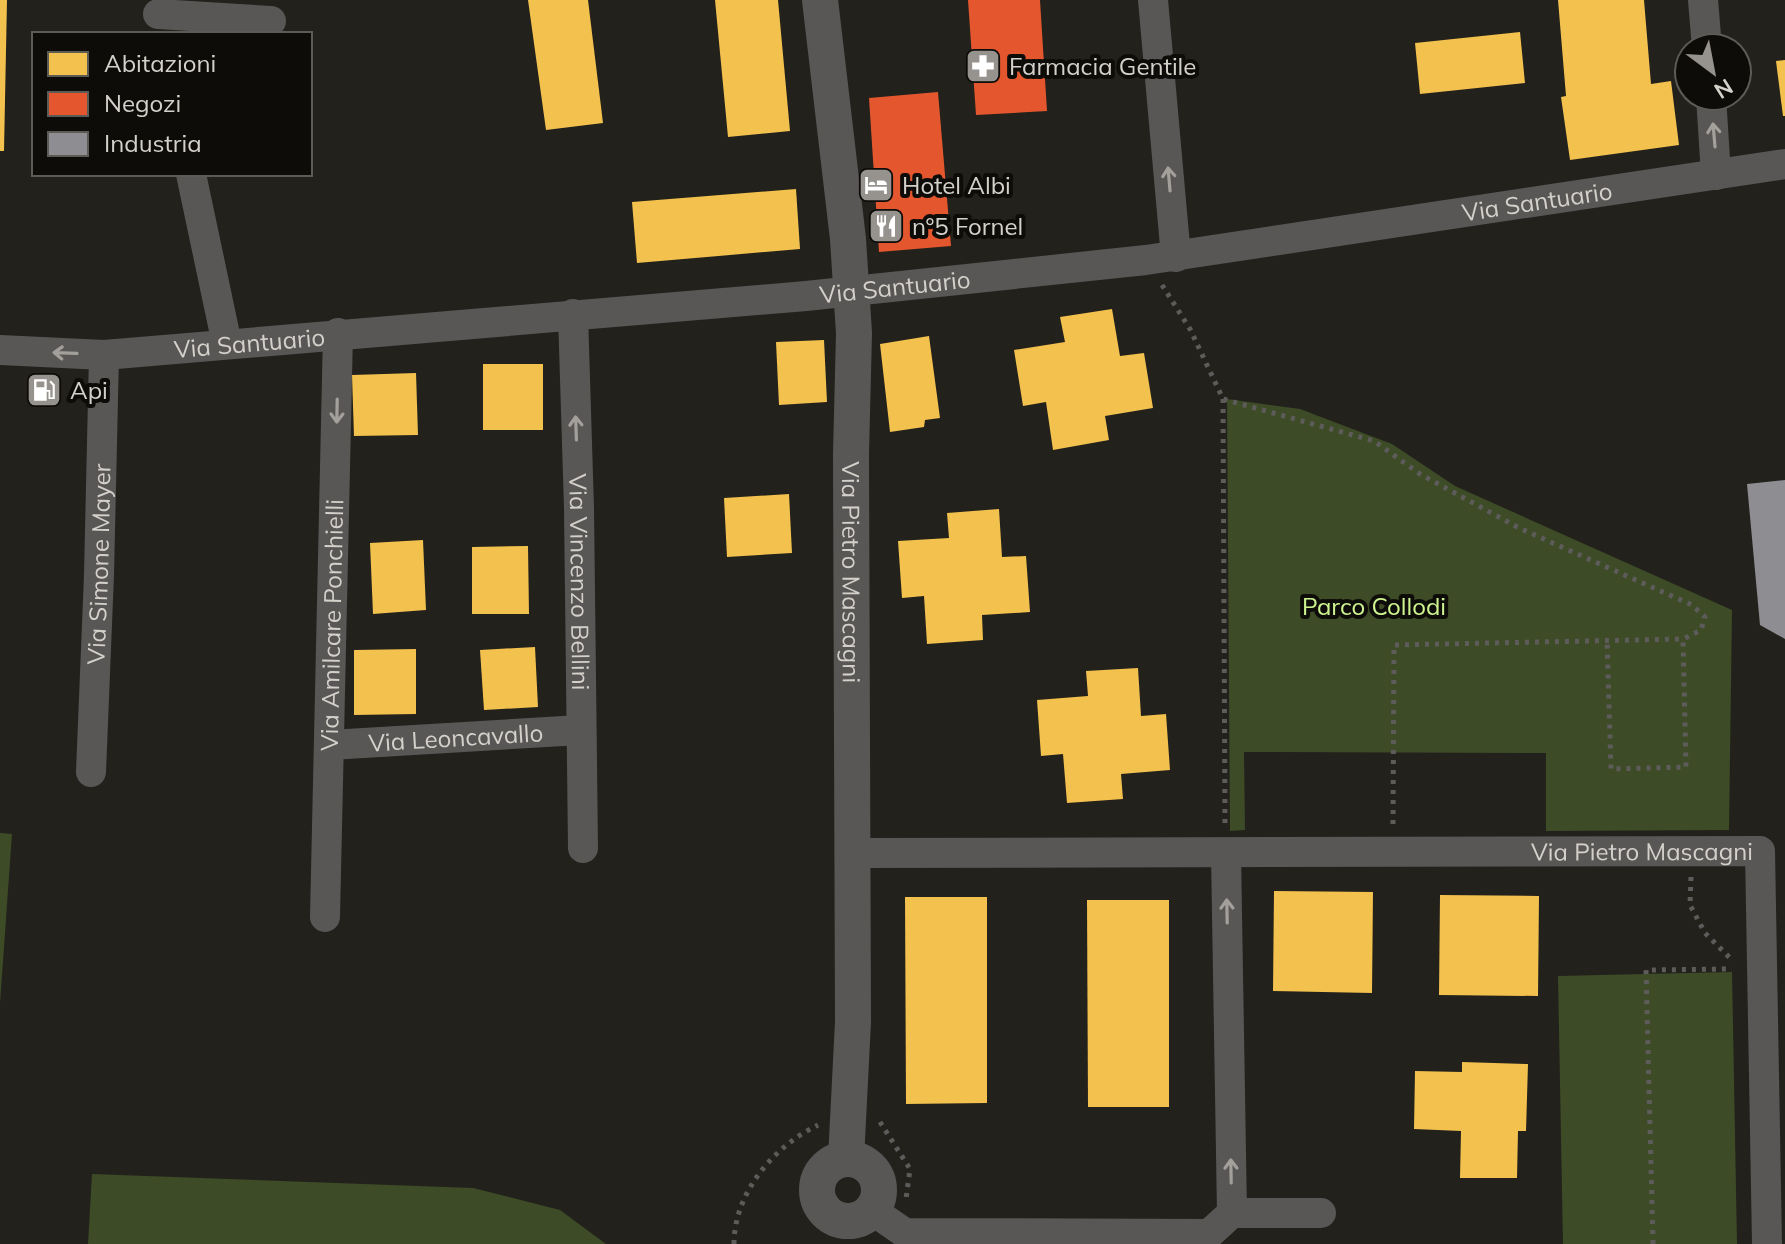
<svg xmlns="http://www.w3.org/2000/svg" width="1785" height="1244" font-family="Mulish,sans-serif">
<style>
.green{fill:#3d4b27}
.homes{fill:#f2c14e}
.shops{fill:#e4572e}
.industry{fill:#8d8d92}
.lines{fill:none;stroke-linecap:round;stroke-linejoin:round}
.path{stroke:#5e5c5a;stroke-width:5;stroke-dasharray:4 6;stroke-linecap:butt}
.minor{stroke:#595756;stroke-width:30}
.tertiary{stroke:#595756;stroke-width:36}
.oneway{stroke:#a3a09c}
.labels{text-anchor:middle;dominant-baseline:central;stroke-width:8;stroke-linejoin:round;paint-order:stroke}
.poi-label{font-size:24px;fill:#d4d1cb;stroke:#0d0c08;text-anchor:start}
.street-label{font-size:24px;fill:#d4d1cb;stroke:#0d0c08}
.park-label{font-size:24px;fill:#cef490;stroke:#0d0c08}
</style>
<rect width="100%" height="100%" fill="#23211c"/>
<g class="green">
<polygon points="1227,399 1300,409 1392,444 1455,486 1732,610 1729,830 1546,831 1546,753 1244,752 1245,830 1230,831"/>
<polygon points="0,833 12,834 0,1003"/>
<polygon points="1732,972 1737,1244 1563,1244 1558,976"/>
<polygon points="92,1174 473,1188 560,1210 606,1244 88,1244"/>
</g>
<g class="homes">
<polygon points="0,0 7,0 4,151 0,151"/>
<polygon points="528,0 588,0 603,123 546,130"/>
<polygon points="715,0 778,0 790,131 728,137"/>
<polygon points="1558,0 1644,0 1651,84 1671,81 1679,145 1570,160 1561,97 1566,96"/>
<polygon points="1520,32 1525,83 1420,94 1415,43"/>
<polygon points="1785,60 1785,116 1783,116 1776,61"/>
<polygon points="796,189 800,249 637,263 632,202"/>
<polygon points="1112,309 1120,356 1144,353 1153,408 1105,416 1109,440 1053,450 1046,402 1023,406 1014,350 1065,342 1060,317"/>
<polygon points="929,336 940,418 925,420 924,427 890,432 880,344"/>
<polygon points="824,340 827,402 779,405 776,342"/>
<rect x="483" y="364" width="60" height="66"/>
<polygon points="416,373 418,435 354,436 352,375"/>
<polygon points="789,494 792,553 727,557 724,498"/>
<polygon points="999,509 1002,557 1026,556 1030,612 982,615 983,640 927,644 924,596 902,598 898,541 949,538 947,513"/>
<polygon points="423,540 426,610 373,614 370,543"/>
<polygon points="528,546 529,614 472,614 472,547"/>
<polygon points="535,647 538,707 484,710 480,650"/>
<polygon points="416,649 416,714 354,715 354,650"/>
<polygon points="1138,668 1141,716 1166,714 1170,770 1121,774 1123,799 1067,803 1063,754 1041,756 1037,700 1088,696 1086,671"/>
<polygon points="1274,891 1373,892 1372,993 1273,991"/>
<polygon points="1440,895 1539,896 1538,996 1439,995"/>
<polygon points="905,897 987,897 987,1103 906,1104"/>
<polygon points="1087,900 1169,900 1169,1107 1088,1107"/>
<polygon points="1462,1062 1528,1064 1526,1131 1518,1131 1517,1178 1460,1178 1461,1131 1414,1129 1415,1071 1462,1072"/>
</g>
<g class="shops">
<polygon points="968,0 1040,0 1047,111 976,115"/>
<polygon points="938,92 951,246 879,252 869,98"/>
</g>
<polygon class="industry" points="1785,480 1785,639 1760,625 1747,484"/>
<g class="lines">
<g class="path">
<polyline points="1162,285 1190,329 1223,399 1374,441 1420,474 1519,528 1692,605 1705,617 1701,630 1683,639 1686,767 1611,769 1607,641"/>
<polyline points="1223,399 1225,824"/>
<polyline points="1393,824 1394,645 1683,639"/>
<polyline points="1691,877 1690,905 1705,933 1732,960"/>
<polyline points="880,1122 910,1169 906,1199"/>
<path d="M 734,1244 C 734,1193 774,1146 818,1125"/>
<polyline points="1653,1244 1646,970 1732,969"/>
</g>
<g class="minor">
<polyline points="1153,0 1176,257"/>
<polyline points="1703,0 1707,48"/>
<polyline points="158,14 271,21"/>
<polyline points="1711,96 1716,175"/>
<polyline points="191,174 227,344"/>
<path id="s1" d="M 573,314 L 579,508 L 583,848"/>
<path id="s2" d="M 0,350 L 104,355 L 806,296 L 1146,260 L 1785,164"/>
<path id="s3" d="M 330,745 L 580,730"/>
<path id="s4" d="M 91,772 L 99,575 L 104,355"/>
<path id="s5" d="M 854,853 L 1760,851 L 1767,1244"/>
<path id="s6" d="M 325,917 L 338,333"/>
<polyline points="873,1211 905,1233 1209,1234 1232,1213 1226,853"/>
<polyline points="1232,1213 1321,1213"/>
</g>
<g class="tertiary">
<path id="s7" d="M 820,0 L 848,239 L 854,333 L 851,454 L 853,1022 L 846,1159"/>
<circle cx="848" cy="1190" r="31"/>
</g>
</g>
<defs><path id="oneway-shaft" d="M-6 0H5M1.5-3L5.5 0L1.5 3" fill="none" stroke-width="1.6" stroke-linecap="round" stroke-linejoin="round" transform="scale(2)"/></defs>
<g class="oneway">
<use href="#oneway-shaft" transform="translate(1714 135) rotate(-95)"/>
<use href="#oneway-shaft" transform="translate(1169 179) rotate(-95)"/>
<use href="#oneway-shaft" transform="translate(65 353) rotate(-178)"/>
<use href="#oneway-shaft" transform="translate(337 411) rotate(91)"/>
<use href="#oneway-shaft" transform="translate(576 428) rotate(-92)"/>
<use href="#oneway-shaft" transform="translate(1227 911) rotate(-91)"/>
<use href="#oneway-shaft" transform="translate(1231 1171) rotate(-91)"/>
</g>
<defs>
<g id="pharmacy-square" transform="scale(1.8)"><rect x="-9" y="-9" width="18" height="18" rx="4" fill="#96938e" stroke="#0d0c08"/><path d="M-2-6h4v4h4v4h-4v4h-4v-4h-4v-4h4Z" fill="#fff"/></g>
<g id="hotel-square" transform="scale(1.8)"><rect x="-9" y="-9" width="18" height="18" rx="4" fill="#96938e" stroke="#0d0c08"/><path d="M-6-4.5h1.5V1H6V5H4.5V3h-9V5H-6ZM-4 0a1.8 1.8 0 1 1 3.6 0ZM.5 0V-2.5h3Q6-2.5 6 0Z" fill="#fff"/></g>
<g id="restaurant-square" transform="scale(1.8)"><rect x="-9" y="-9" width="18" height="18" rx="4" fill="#96938e" stroke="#0d0c08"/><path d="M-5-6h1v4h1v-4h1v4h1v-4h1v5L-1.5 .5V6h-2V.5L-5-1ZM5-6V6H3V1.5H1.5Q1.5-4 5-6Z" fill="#fff"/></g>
<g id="fuel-square" transform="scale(1.8)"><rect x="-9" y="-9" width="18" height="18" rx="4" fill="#96938e" stroke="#0d0c08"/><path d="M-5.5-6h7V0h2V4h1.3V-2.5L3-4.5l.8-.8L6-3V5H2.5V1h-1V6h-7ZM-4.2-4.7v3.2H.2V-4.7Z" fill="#fff"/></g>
</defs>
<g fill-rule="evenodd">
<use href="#pharmacy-square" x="983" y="66"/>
<use href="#hotel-square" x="876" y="185"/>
<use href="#restaurant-square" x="886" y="226"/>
<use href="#fuel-square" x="44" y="390"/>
</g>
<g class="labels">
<g class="poi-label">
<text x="1009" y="66">Farmacia Gentile</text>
<text x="902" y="185">Hotel Albi</text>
<text x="912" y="226">n°5 Fornel</text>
<text x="70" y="390">Api</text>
</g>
<g class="street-label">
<text stroke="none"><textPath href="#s2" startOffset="1546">Via Santuario</textPath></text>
<text stroke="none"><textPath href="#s2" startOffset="898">Via Santuario</textPath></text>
<text stroke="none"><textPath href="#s2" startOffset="250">Via Santuario</textPath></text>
<text stroke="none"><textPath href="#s4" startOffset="208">Via Simone Mayer</textPath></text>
<text stroke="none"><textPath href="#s7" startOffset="574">Via Pietro Mascagni</textPath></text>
<text stroke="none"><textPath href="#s1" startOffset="268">Via Vincenzo Bellini</textPath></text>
<text stroke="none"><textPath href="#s6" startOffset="292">Via Amilcare Ponchielli</textPath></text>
<text stroke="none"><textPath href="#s3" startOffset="126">Via Leoncavallo</textPath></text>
<text stroke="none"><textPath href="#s5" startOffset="788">Via Pietro Mascagni</textPath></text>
</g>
<g class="park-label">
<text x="1374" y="606">Parco Collodi</text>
</g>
</g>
<rect x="32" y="32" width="280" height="144" fill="#0d0c08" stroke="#5d5b56" stroke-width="2"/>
<rect x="48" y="52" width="40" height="24" fill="#f2c14e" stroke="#5d5b56" stroke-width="2"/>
<text x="104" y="72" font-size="24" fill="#d4d1cb">Abitazioni</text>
<rect x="48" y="92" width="40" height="24" fill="#e4572e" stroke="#5d5b56" stroke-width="2"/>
<text x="104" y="112" font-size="24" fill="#d4d1cb">Negozi</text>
<rect x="48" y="132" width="40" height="24" fill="#8d8d92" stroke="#5d5b56" stroke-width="2"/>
<text x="104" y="152" font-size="24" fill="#d4d1cb">Industria</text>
<g transform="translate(1713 72) rotate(148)"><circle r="38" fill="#0d0c08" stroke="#5d5b56" stroke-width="2"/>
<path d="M0-6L14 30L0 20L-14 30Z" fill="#96938e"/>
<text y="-12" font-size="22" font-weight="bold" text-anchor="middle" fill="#d4d1cb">N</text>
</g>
</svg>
